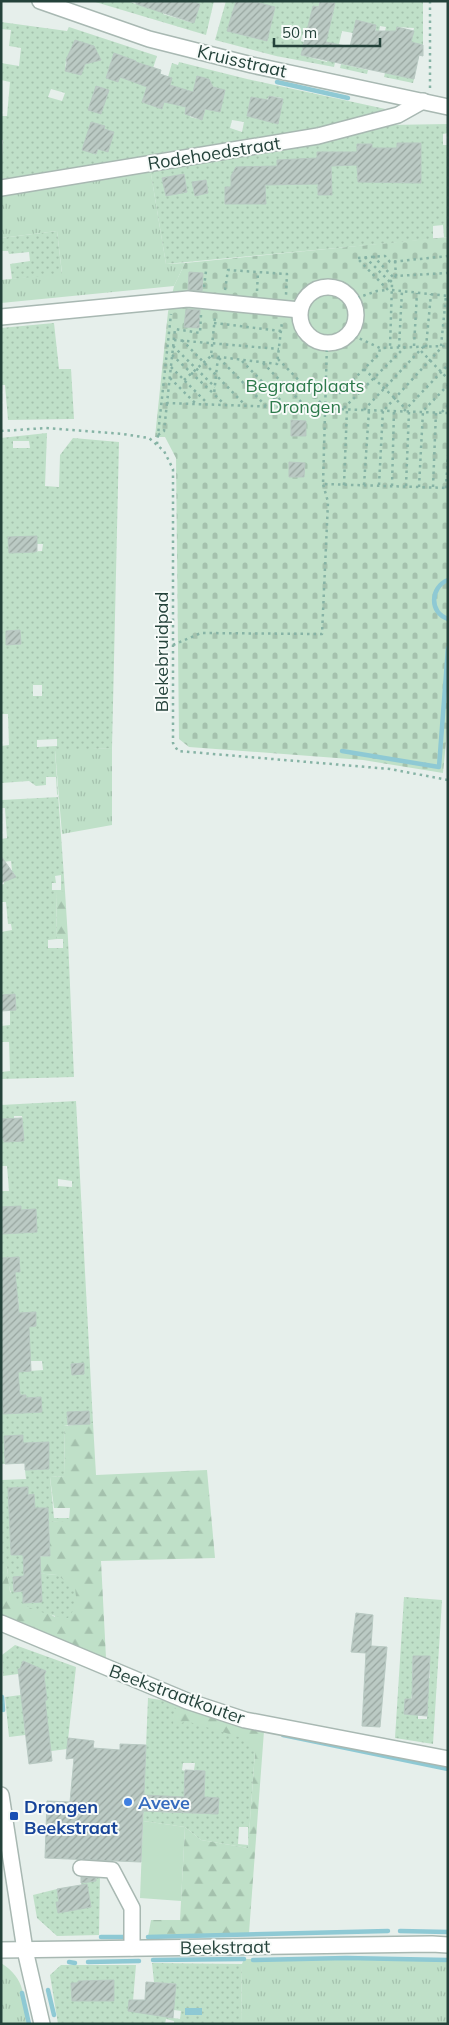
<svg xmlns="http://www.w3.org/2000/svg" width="449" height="2025" font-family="Mulish,sans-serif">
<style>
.grass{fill:url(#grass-tufts)}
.forest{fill:url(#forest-firs)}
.cemetery{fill:url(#cemetery-stones)}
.garden{fill:url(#garden-dots);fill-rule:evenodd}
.pitch{fill:#bfe0c8}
.water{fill:#8ec9d4}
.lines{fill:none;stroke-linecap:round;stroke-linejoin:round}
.stream{stroke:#8ec9d4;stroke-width:4.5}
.building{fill:url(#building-hatch);stroke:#b8c9c2}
.minor-casing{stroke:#a8b8b2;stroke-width:18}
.path{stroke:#86b3a5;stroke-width:2.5;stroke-dasharray:2.5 4;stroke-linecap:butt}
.minor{stroke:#fff;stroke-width:15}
.shop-dot{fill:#3f7fe0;stroke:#f7fbf9;stroke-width:2}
.transit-dot{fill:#1a4fb4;stroke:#f7fbf9;stroke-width:2}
.labels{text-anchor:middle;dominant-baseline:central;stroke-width:4;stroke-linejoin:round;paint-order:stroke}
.street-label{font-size:18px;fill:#24423a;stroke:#f7fbf9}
.park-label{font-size:18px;fill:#2d7a4b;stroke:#f7fbf9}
.shop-label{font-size:18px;font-weight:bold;fill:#366cbe;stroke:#f7fbf9;text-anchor:start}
.transit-label{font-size:18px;font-weight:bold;fill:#164399;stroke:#f7fbf9;text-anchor:start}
</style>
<defs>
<pattern id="grass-tufts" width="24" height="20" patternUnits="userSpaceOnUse" patternTransform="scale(1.25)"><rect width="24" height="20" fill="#bfe0c8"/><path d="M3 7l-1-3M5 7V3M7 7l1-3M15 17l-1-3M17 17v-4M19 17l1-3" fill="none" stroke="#a4c1ad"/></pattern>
<pattern id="forest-firs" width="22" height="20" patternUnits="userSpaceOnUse" patternTransform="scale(1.25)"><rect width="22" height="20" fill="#bfe0c8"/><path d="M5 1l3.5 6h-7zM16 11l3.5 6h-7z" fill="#a4c1ad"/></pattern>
<pattern id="cemetery-stones" width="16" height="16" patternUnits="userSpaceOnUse" patternTransform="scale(1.25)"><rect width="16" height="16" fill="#bfe0c8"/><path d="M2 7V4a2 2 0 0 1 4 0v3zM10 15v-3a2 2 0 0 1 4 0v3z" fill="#a4c1ad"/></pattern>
<pattern id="garden-dots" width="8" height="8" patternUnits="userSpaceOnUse" patternTransform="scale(1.25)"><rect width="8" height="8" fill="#bfe0c8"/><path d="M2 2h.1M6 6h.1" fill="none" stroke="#a4c1ad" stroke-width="1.8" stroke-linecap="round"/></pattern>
<pattern id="building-hatch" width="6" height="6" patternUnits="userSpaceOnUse" patternTransform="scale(1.25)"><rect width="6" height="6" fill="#bbcac4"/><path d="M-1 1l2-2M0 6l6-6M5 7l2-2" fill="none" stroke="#98a6a0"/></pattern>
</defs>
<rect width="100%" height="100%" fill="#e6efeb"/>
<g class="grass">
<polygon points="150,168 166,264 185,263 174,286 1,303 1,280 62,273 57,231 1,238 1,195"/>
<polygon points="112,748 112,825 62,834 55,750"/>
<polygon points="346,1958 448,1960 448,2024 241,2024 242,1964 244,1959"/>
<path d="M 1,1963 C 26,1979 24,1997 27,2024 L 1,2024 Z"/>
</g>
<g class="forest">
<polygon points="56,891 65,891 68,939 57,939"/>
<polygon points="93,1423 96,1475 207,1470 215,1558 101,1561 106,1658 13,1622 1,1616 1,1566 7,1566 10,1592 55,1617 57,1575 23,1572 23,1557 50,1556 49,1522 69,1520 70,1508 54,1508 50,1477 65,1476 64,1426"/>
<polygon points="175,1702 264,1731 249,1933 148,1937 151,1920 180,1920 185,1827 201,1840 248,1848 255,1752 172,1727"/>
</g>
<polygon class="cemetery" points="448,237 448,722 443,773 363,760 189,747 179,739 176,458 165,437 155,437 168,312 174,286 185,263"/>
<g class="garden">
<polygon points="92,1 127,1 145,7 167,1 163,14 193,23 200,4 191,1 214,1 206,35"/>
<polygon points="226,1 236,1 228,31 267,41 275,7 252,1 320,1 311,37 302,35 301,41 304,42 301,55 327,62 331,43 326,42 323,16 332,18 335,3 328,1 423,1 423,45 414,43 410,46 414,28 397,27 396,31 383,39 386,27 380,26 376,50 376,25 356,20 353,33 342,31 334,67 276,56 215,40"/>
<path d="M 1,22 L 67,31 L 69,27 L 157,56 L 142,102 L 162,108 L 164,102 L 168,103 L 174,86 L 170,85 L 168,77 L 172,63 L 178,65 L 179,62 L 247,79 L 390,110 L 321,127 L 170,156 L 171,151 L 64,172 L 1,179 L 3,140 L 1,140 L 1,116 L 7,116 L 10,82 L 1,80 L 1,63 L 19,66 L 21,48 L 9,46 L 11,30 L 1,29 ZM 71,51 L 81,75 L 65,71 L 66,60 ZM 114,53 L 136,61 L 129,80 L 120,77 L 118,82 L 106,77 ZM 197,77 L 208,79 L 213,87 L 225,90 L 222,102 L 218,101 L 215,111 L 205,109 L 202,120 L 190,117 L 190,115 L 185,114 L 188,100 L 191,100 ZM 97,86 L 109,90 L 88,109 ZM 51,89 L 65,93 L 62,101 L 48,97 ZM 270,96 L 282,98 L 283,101 L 281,108 L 267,121 L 247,115 L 251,97 L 266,100 ZM 232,120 L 244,122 L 242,132 L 230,128 ZM 92,122 L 104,126 L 96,154 L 82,149 Z"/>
<polygon points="341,64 368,70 367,74 340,68"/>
<polygon points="385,73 414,79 413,83 384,77"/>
<path d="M 448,124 L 448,133 L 443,134 L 443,145 L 448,145 L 448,237 L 444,237 L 443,225 L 433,226 L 433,239 L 166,264 L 150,168 L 270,148 L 312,145 L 388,125 ZM 421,143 L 421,183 L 398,183 L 397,144 ZM 371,144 L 381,181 L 358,182 L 357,145 ZM 317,152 L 341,152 L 341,166 L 331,166 L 332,194 L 318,195 ZM 300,159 L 301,184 L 277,185 L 277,160 ZM 253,166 L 265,166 L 265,203 L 225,204 L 225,187 L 237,187 L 253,179 ZM 184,174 L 187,192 L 166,196 L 162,178 ZM 206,180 L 208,193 L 195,196 L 193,182 Z"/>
<polygon points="57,231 62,274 12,279 10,264 30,261 29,252 9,254 8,251 1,251 1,238"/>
<polygon points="54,323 59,369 71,369 74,419 8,420 5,385 1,385 1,328"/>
<path d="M 47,433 L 45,486 L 59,487 L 60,455 L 73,438 L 119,442 L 112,748 L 55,751 L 65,891 L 56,892 L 57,939 L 48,940 L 48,948 L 63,948 L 63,939 L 68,939 L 74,1077 L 1,1079 L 1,1072 L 10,1071 L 9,1042 L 1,1042 L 1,1026 L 10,1025 L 10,1010 L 16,1009 L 15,994 L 1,995 L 1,932 L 12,930 L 11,924 L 8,924 L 6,902 L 1,902 L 1,885 L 4,884 L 4,879 L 13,878 L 15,875 L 13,872 L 10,872 L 12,870 L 11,861 L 2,862 L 1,839 L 7,838 L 5,808 L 1,808 L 1,800 L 59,797 L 57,794 L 56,777 L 46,777 L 46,785 L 36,786 L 29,781 L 1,783 L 1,746 L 9,745 L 8,714 L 1,714 L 1,438 ZM 13,441 L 29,441 L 30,448 L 13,448 ZM 35,544 L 43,544 L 42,551 L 20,552 ZM 20,630 L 21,644 L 6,645 L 6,631 ZM 33,685 L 42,685 L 42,696 L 33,696 ZM 57,739 L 57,746 L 37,747 L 37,740 ZM 61,875 L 61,890 L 52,890 L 52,883 L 56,883 L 55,876 Z"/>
<path d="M 76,1101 L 93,1423 L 90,1424 L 67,1412 L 68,1425 L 64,1426 L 65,1476 L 50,1477 L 54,1518 L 70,1518 L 69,1521 L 49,1522 L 49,1529 L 10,1531 L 11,1555 L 23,1555 L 23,1572 L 57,1575 L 75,1588 L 77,1605 L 68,1618 C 52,1616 14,1607 10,1590 C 8,1583 8,1574 7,1566 L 1,1566 L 1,1480 L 26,1479 L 25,1470 L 49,1469 L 49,1442 L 23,1443 L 22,1435 L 4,1436 L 5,1464 L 1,1464 L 1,1373 L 43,1370 L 42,1361 L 30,1361 L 1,1328 L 36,1326 L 35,1312 L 19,1313 L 18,1297 L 1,1298 L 15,1281 L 15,1272 L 20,1272 L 19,1257 L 1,1258 L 1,1230 L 2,1234 L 37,1232 L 36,1209 L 21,1210 L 21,1206 L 1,1214 L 1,1191 L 9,1191 L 7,1166 L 1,1166 L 1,1139 L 3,1139 L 4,1142 L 24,1140 L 22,1116 L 14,1116 L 14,1119 L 1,1123 L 1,1105 ZM 58,1179 L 72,1181 L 72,1187 L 58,1186 ZM 83,1363 L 84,1374 L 72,1374 L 71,1364 ZM 2,1389 L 20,1395 L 25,1395 L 26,1398 L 40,1397 L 42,1412 L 3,1414 ZM 27,1487 L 28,1495 L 34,1494 L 9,1513 L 8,1488 ZM 41,1576 L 42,1602 L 24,1603 L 23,1591 L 14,1592 L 13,1577 Z"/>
<path d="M 404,1597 L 442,1600 L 433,1744 L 395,1738 ZM 413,1656 L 430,1656 L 430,1678 L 412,1678 ZM 412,1694 L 428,1695 L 427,1719 L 418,1719 L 418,1715 L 404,1714 L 405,1699 L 411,1699 Z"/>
<polygon points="15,1645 76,1667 67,1749 44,1752 46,1717 24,1720 25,1735 9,1737 5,1697 21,1695 22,1703 47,1700 44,1677 46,1671 23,1661 20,1669 18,1669 18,1674 3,1676 2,1655"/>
<path d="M 148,1698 L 175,1702 L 173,1727 L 186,1721 L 239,1737 L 255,1752 L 248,1848 L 201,1840 L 185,1827 L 143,1821 ZM 183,1763 L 195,1763 L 194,1770 L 205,1771 L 204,1797 L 218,1814 L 156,1812 L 156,1796 L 184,1797 L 185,1771 L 182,1770 ZM 239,1827 L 248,1827 L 248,1845 L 238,1844 Z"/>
<polygon points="95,1872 100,1875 99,1935 57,1936 37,1918 33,1895 57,1889 59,1902 56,1902 90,1906 89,1896 83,1897 81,1883 96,1881"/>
<path d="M 152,1963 L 242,1964 L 241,2024 L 174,2024 L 174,2021 L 166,2019 L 165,2024 L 58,2024 L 50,1975 L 61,1965 L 136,1965 L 133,2001 L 129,2001 L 129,2011 L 180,2019 L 181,2011 L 161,2008 L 176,1984 L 154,1982 ZM 114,1980 L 114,2000 L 72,2001 L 71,1983 L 78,1983 L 78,1981 Z"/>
</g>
<polygon class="pitch" points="143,1821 185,1827 181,1901 140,1898"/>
<rect class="water" x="185" y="2008" width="17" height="7"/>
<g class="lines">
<g class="stream">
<polyline points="277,82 348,98"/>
<path d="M 448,580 C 430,587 429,613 448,619"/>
<polyline points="342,751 439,767 448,648"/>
<polyline points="2,1697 3,1710"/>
<polyline points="283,1735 448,1769"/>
<polyline points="400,1931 448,1932"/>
<polyline points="101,1937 126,1937"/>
<polyline points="148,1937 388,1931"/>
<polyline points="153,1960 244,1959"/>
<polyline points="253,1960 346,1958 448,1960"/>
<polyline points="69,1962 75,1963"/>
<polyline points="88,1962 139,1961"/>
<polyline points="48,1990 54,2015"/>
<polyline points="22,1993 29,2024"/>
</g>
</g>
<g class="building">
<polygon points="136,1 191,1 200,4 194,23 136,4"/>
<polygon points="236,1 252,1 275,7 267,41 227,31"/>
<polygon points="320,1 335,3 326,42 350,47 356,20 376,25 375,31 396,31 397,27 414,31 411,42 423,45 423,56 419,55 414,79 301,55 313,6 319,7"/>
<polygon points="75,40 94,46 101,60 85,64 81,75 65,71 67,63 66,60"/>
<polygon points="114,53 136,61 136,62 161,70 160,74 172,78 170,85 193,92 197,76 209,79 213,87 225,90 220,112 205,109 202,120 185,114 186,107 164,102 162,109 142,102 147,87 120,77 118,82 106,78"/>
<polygon points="96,86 109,90 101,114 88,110"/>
<polygon points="269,96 283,99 278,124 247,116 251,97 268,100"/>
<polygon points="91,122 105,126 104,129 114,132 108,152 98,149 96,154 82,150"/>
<polygon points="397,143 421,143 421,183 358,182 357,165 331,166 332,195 318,195 318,184 265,185 266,204 225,204 225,187 231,187 231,176 236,167 277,166 277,160 317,158 317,152 357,152 357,144 372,144 372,148 397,148"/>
<polygon points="184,174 187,192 166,196 162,178"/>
<polygon points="206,180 208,193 195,196 192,182"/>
<polygon points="189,272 203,273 202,291 188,290"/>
<polygon points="186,309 200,310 199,328 184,327"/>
<polygon points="291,420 306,421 306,436 291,436"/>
<polygon points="289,462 305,463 304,477 289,477"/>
<polygon points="37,536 37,551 35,552 9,553 8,537"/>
<polygon points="20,630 21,644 6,645 6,631"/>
<polygon points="1,856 16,877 1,883"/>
<polygon points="15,994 16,1010 1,1011 1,995"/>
<polygon points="22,1118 24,1141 4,1142 3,1139 1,1139 2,1119"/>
<polygon points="21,1206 21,1210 36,1209 37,1232 2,1234 1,1207"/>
<polygon points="19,1257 20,1272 15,1272 19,1313 36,1312 36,1326 29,1327 31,1371 18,1372 20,1395 26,1395 26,1398 41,1397 42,1412 3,1414 1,1379 1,1258"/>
<polygon points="84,1363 84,1374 72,1375 71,1364"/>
<polygon points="89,1411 90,1424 68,1425 67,1412"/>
<polygon points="23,1435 23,1443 49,1442 49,1469 25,1470 25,1463 5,1464 4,1436"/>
<polygon points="28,1487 28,1495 34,1494 35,1508 48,1508 50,1556 40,1556 42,1602 23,1603 23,1591 14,1592 13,1577 24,1576 23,1555 11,1555 8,1488"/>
<polygon points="356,1613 373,1615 371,1646 387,1647 380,1727 362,1726 366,1653 351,1652"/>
<polygon points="413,1656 430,1656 427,1716 404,1714 405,1699 412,1699"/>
<polygon points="23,1661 46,1671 44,1676 47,1700 45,1700 52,1761 29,1764 18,1669 20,1669"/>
<polygon points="68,1738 94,1741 93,1748 120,1750 120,1744 146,1745 144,1795 184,1797 185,1770 205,1771 204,1797 219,1798 218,1814 143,1811 141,1862 45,1858 47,1801 70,1802 74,1758 66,1759"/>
<polygon points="81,1877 96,1878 96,1881 81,1883"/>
<polygon points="87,1884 91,1907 58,1913 56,1902 59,1902 57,1889"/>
<polygon points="114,1980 114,2001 72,2001 71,1983 78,1983 78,1981"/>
<polygon points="146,1982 176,1984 173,2018 128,2011 129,2000 145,2000"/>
</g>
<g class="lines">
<g class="minor-casing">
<g id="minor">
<polyline points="40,1 149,39 252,65 448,107"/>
<polyline points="1,188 318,136 398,115 423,101"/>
<circle cx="328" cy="315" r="28"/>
<polyline points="1,317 188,299 300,310"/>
<polyline points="1,1623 187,1701 245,1720 448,1759"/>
<polyline points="1,1795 25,1950 42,2024"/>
<polyline points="81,1868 112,1870 132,1908 132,1948"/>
<polyline points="1,1950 432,1944 448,1945"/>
</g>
</g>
<g class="path">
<polyline points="430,1 430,90"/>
<polyline points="373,256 394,278"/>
<polyline points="365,257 392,284 390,347"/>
<polyline points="395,261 396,276"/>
<polyline points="390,282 396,276 448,273"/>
<polyline points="204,287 206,271"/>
<polyline points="225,290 228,270 287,274 286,295"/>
<polyline points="388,290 357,258 385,256 390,262 448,256"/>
<polyline points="392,290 448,296"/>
<polyline points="257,291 258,272"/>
<polyline points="351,300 377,291 387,290"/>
<polyline points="201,315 200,333 175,329 167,403 448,413"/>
<polyline points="214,323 281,331"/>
<polyline points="348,333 380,348 448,346"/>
<polyline points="174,340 279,349"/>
<polyline points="182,340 245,405"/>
<polyline points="327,343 323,484 448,488"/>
<polyline points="173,346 215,387"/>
<polyline points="414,346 417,293"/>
<polyline points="441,346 446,296"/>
<polyline points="399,347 402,291"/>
<polyline points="426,347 431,294"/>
<polyline points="421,351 448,379"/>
<polyline points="172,355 214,394"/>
<polyline points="211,356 277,364 282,322"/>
<polyline points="218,357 214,394 224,404"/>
<polyline points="219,358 266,406"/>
<polyline points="278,359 325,407"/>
<polyline points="242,361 287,407"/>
<polyline points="263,363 306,407"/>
<polyline points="171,367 207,403"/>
<polyline points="364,369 406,409"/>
<polyline points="170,378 195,403"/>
<polyline points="184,380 211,356 215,316"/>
<polyline points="326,391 340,393 379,354 380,348"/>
<polyline points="273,406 275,394"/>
<polyline points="344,408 405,347"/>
<polyline points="385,409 442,347"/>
<polyline points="364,410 423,347"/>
<polyline points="404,411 448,365"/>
<polyline points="442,412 448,405"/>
<polyline points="1,431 46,428 123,434 149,438 164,451 173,469 173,743 178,751 390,769 448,780"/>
<polyline points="158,435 164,431 167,403"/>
<polyline points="157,444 171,314"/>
<polyline points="344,485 347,409"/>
<polyline points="364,485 369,410"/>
<polyline points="379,485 383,409"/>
<polyline points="392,486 394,410"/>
<polyline points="406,486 409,411"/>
<polyline points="419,487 423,411 448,385"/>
<polyline points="433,487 436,412"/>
<polyline points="446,488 448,455"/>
<polyline points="173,645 201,633 322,634 328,502 323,484"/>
</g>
<use href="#minor" class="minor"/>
</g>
<circle class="shop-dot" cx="128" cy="1802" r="5"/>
<rect class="transit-dot" x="9" y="1811" width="10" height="10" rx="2.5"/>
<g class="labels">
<g class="street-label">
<text transform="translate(242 61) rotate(13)">Kruisstraat</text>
<text transform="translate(214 153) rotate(-9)">Rodehoedstraat</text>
<text transform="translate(161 652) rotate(-90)">Blekebruidpad</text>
<text transform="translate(177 1694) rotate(20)">Beekstraatkouter</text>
<text transform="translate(225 1947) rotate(-1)">Beekstraat</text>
</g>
<g class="park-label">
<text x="305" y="385">Begraafplaats<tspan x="305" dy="21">Drongen</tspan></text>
</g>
<g class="shop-label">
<text x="138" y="1802">Aveve</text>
</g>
<g class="transit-label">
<text x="24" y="1806">Drongen<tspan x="24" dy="21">Beekstraat</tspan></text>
</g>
</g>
<rect width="449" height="2025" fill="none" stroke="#24423a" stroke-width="5"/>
<path d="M274 38v8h106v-8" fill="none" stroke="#24423a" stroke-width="2.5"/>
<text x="282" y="38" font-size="15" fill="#24423a" stroke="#f7fbf9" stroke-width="4" paint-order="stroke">50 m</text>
</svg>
